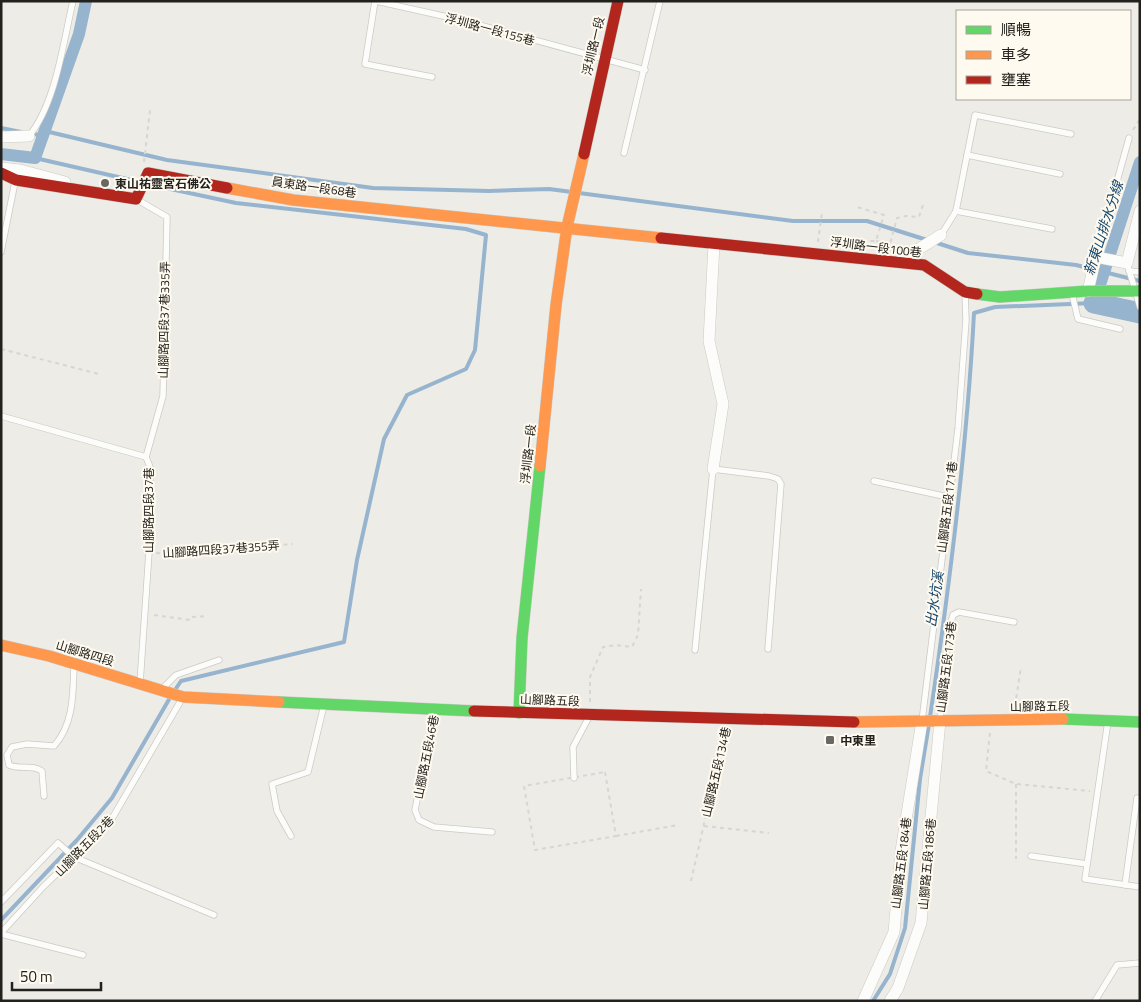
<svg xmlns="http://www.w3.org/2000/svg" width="1141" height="1002" font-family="'Titillium Web','Noto Sans TC',sans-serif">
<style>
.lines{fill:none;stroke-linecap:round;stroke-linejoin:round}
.stream{stroke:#96b4ce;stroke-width:4}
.canal{stroke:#96b4ce;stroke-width:12}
.river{stroke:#96b4ce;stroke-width:21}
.lane-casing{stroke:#cccac5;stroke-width:7}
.street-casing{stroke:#cccac5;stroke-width:12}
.fast-casing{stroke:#cccac5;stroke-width:12}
.slow-casing{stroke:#cccac5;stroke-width:12}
.jam-casing{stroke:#cccac5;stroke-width:12}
.path{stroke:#d6d6d4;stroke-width:2;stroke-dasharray:4 4;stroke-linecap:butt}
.lane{stroke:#fcfcfb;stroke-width:5.5}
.street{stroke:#fcfcfb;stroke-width:11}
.fast{stroke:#63d668;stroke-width:11}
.slow{stroke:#ff974d;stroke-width:11}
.jam{stroke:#b3261e;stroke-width:11}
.poi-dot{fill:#6a6863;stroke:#fffaef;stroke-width:2}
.labels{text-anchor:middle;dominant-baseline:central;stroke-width:4;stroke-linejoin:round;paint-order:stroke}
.street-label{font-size:12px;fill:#23211d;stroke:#fffaef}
.poi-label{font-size:12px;font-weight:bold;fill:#23211d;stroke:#fffaef;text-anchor:start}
.water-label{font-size:14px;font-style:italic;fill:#13456c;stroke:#fffaef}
</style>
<rect width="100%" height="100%" fill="#eeece6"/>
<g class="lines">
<g class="stream">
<polyline points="1,128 21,132"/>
<polyline points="45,131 167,160 373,188 489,191 549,189 572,192"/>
<polyline points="30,133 43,136"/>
<polyline points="35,158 140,182"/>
<polyline points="147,184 236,203 466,229 486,235 475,350 466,369 407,395 384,439 357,560 344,642 181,681 175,690"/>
<polyline points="579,193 793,221 867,221 927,240"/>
<polyline points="934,242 968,253 1076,265 1140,281"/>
<path d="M 930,717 C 950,583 967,448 974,313 L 995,307 L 1094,303"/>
<polyline points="1,920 77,840 112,798 171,696"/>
<polyline points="873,1001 890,974 905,928 920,779 929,724"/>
</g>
<g class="canal">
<polyline points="1,154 35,158 79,34 86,1"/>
<polyline points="1094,303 1140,162"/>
</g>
<polyline class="river" points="1094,303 1140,313"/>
<g class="lane-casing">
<g id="lane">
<polyline points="375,1 365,64 432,77"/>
<polyline points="376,1 461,20 645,70"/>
<path d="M 29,136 C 56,103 63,43 73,1"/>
<polyline points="624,153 660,1"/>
<polyline points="967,155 1060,174"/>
<polyline points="136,199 167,217 163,396 146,457"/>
<polyline points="956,211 1052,229"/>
<polyline points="941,235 956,211 975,115 1071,134"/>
<polyline points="1,252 15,182"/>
<polyline points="1096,257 1129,138"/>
<polyline points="1127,263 1140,307"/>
<polyline points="1129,271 1140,272"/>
<polyline points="1072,294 1078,319 1120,329"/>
<polyline points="1,416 146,457"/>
<polyline points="874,481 948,497"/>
<polyline points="695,650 713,469 769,476 778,479 781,484 768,649"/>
<polyline points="140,683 149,552 150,467 146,457"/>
<polyline points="162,689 176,675 219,660"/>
<polyline points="435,710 415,810 419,820 434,827 492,832"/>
<polyline points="940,719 948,633 953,615 959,612 1014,622"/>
<polyline points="922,721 958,429 966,320 965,293"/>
<polyline points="1108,721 1085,879 1140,887"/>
<polyline points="574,778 573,747 589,717"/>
<path d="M 44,796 L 42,771 C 32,764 20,770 9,765 L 7,755 L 12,747 L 27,744 L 54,746 C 74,724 73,693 74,665"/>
<polyline points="291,836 277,811 272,784 308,772 324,705"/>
<polyline points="1031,856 1087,864"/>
<polyline points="1125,885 1137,798"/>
<polyline points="1,902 58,843 74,857 214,915"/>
<polyline points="1,933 43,887 110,822 183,697"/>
<polyline points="1,934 83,955"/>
<polyline points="1095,1001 1117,965 1140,963"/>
</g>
</g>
<g class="street-casing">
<g id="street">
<polyline points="1,137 29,136"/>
<polyline points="1,168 20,170 65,182"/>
<polyline points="898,262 941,235"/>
<polyline points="1088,291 1096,257 1127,263 1140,211"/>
<polyline points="713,469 723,404 709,341 714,244"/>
<polyline points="863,1001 894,932 901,851 922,721"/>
<polyline points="890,1001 898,988 921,923 940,721"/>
</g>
</g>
<g class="fast-casing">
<g id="fast">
<polyline points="977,294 1000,297 1088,291 1140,291"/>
<polyline points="279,702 474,711"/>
<polyline points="519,713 522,638 540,466"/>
<polyline points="1063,719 1140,722"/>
</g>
</g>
<g class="slow-casing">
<g id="slow">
<polyline points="227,188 293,200 661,238"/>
<polyline points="540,466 556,305 567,227 584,154"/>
<polyline points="1,645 49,656 183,697 279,702"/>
<polyline points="854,722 1063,719"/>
</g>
</g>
<g class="jam-casing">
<g id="jam">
<polyline points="584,154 618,1"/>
<polyline points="1,173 16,180 136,199 148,173 227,188"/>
<polyline points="661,238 924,265 965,292 977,294"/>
<polyline points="474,711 854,722"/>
</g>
</g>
<g class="path">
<polyline points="1133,130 1140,119"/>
<polyline points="144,162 150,110"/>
<polyline points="876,241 890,244 897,218 906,216 919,217 923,205"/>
<polyline points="818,242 822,212"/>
<polyline points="855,244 863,241 876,241 884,215 857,207"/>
<polyline points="1,349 99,374"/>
<polyline points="156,553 175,554 293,544"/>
<polyline points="154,615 190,620 192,617 208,616"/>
<polyline points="590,702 590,677 603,647 616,645 632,647 638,635 641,589"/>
<polyline points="1015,706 1021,667"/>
<polyline points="990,733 986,771 1016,784 1090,791"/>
<polygon points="605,772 616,836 535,850 524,786"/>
<polyline points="1016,784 1016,859"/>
<polyline points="704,826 769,833"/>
<polyline points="616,836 678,825"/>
<polyline points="691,881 725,732"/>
</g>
<use href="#lane" class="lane"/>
<use href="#street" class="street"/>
<use href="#fast" class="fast"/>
<use href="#slow" class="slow"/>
<use href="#jam" class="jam"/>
</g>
<g class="poi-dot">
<circle cx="105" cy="183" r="5"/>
<rect x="825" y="735" width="10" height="10" rx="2.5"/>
</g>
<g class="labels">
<g class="street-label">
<text transform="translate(490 29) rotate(15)">浮圳路一段155巷</text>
<text transform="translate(593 46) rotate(-77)">浮圳路一段</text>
<text transform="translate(314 187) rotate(8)">員東路一段68巷</text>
<text transform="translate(876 247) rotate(7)">浮圳路一段100巷</text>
<text transform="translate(164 320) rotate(-89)">山腳路四段37巷335弄</text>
<text transform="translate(528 454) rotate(-84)">浮圳路一段</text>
<text transform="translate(947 507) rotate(-83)">山腳路五段171巷</text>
<text transform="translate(148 510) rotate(-90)">山腳路四段37巷</text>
<text transform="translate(221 549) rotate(-4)">山腳路四段37巷355弄</text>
<text transform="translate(85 653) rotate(17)">山腳路四段</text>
<text transform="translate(946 667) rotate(-83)">山腳路五段173巷</text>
<text transform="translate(550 700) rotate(2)">山腳路五段</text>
<text transform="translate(1040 706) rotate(-1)">山腳路五段</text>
<text transform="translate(426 757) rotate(-79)">山腳路五段46巷</text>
<text transform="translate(716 772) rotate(-77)">山腳路五段134巷</text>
<text transform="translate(84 846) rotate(-46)">山腳路五段2巷</text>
<text transform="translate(901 863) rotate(-83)">山腳路五段184巷</text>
<text transform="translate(927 864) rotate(-85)">山腳路五段186巷</text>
</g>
<g class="poi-label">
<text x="115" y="183">東山祐靈宮石佛公</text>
<text x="840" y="740">中東里</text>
</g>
<g class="water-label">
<text transform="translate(1103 228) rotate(-72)">新東山排水分線</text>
<text transform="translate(934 599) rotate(-82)">出水坑溪</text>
</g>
</g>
<rect width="1141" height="1002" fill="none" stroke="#23211d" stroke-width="5"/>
<rect x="956" y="10" width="175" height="90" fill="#fffaef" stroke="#a7a39b"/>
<rect x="966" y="26" width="25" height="8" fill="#63d668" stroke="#a7a39b"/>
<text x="1001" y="35" font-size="15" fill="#23211d">順暢</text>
<rect x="966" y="51" width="25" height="8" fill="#ff974d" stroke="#a7a39b"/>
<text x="1001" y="60" font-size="15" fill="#23211d">車多</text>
<rect x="966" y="76" width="25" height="8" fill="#b3261e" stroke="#a7a39b"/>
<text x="1001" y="85" font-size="15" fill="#23211d">壅塞</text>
<path d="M12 982v8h89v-8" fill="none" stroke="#23211d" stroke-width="2.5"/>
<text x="20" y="982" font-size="15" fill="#23211d" stroke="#fffaef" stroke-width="4" paint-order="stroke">50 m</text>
</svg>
